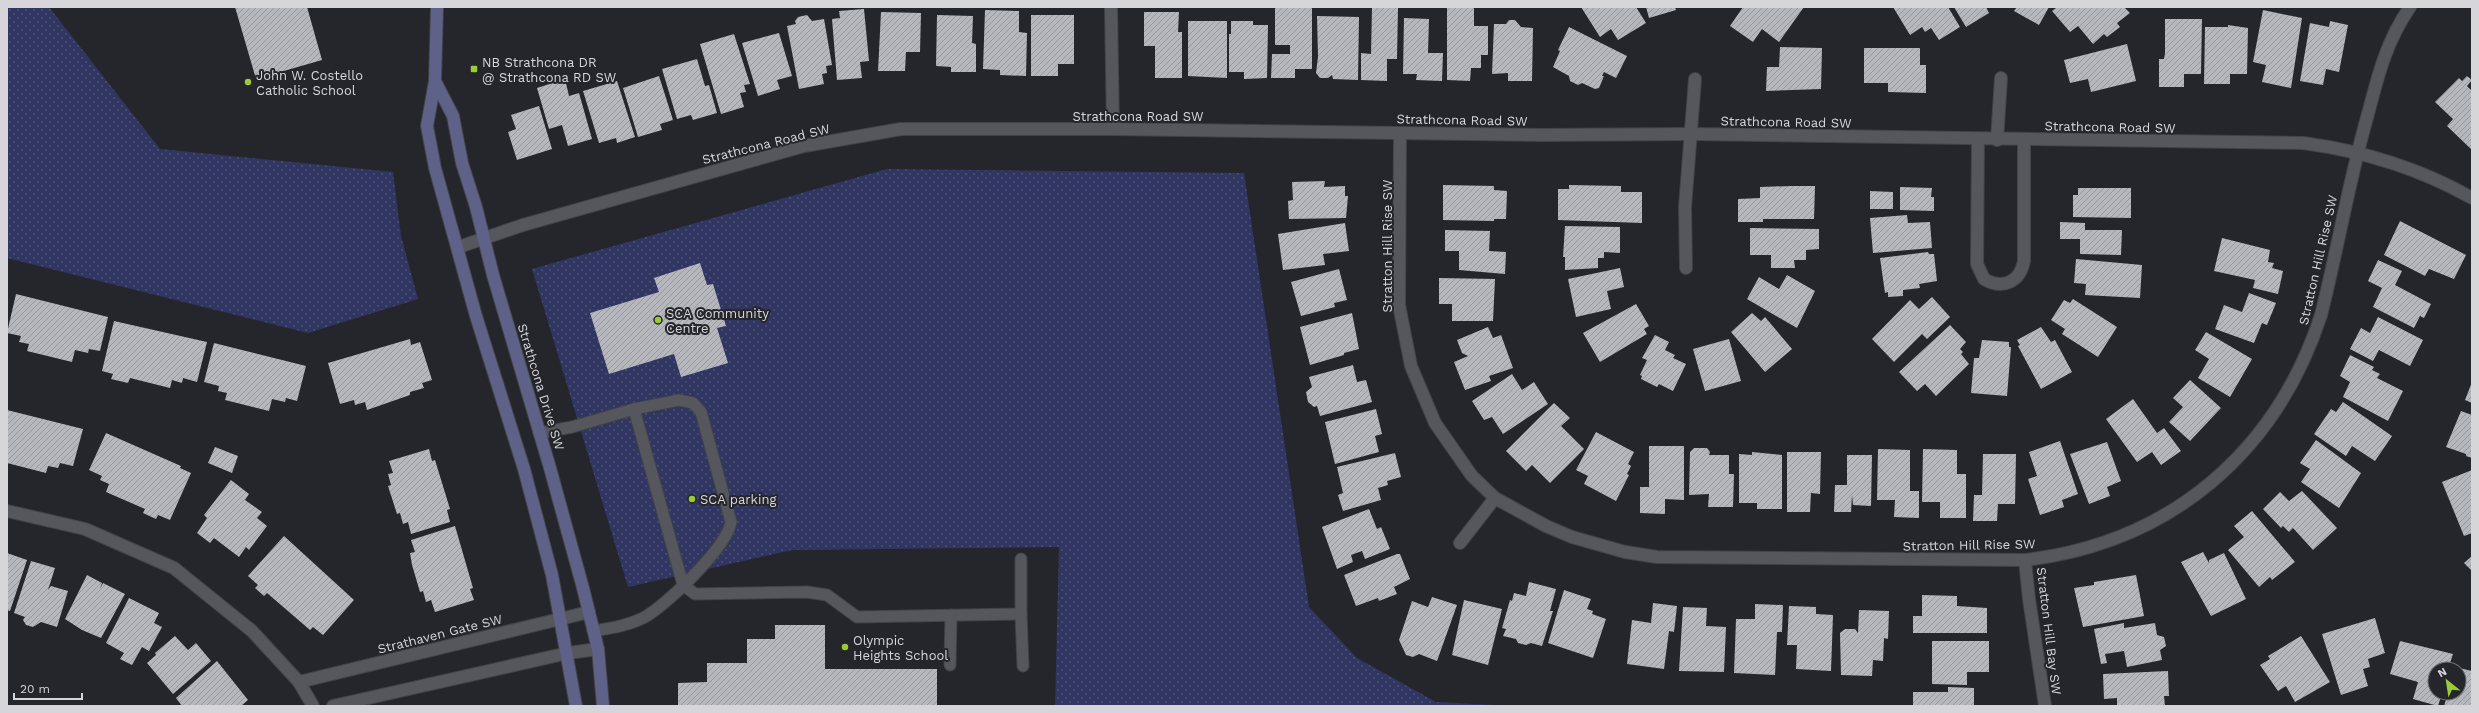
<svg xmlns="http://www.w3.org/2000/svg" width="2479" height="713" font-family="'Work Sans',sans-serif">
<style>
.park{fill:url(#park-dots)}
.building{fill:url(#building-hatch)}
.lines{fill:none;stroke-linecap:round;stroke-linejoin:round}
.lane-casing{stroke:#424347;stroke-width:13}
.street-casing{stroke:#424347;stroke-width:14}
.secondary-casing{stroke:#424347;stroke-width:14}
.lane{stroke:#56575d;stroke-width:11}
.street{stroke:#56575d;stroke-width:12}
.secondary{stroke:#5e6288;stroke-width:12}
.poi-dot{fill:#9acb34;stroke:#25262b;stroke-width:1.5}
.labels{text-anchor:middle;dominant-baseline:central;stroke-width:4;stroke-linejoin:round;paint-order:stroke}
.poi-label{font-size:13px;fill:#d6d6da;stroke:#25262b;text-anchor:start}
.street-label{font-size:13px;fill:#d6d6da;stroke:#25262b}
</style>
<defs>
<pattern id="park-dots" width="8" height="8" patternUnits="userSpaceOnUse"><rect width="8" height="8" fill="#303661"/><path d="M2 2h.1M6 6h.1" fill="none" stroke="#4d5277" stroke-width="1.8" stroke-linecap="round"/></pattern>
<pattern id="building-hatch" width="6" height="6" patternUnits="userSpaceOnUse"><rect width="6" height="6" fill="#b5b7bd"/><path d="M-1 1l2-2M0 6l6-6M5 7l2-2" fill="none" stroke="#98999e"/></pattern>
</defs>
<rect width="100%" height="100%" fill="#25262b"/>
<g class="park">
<polygon points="7,7 49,7 160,149 393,172 401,236 418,299 308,333 7,258"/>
<polygon points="887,169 1244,173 1309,607 1357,658 1436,702 1515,706 1055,706 1059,547 792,550 628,587 532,269"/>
</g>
<g class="building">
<polygon points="235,7 307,7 322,60 256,79"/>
<polygon points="1275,7 1312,7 1312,69 1295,69 1295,78 1271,78 1272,54 1290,54 1290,45 1275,45"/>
<polygon points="1372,7 1398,8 1397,59 1387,59 1387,81 1361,80 1361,53 1371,54"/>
<polygon points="1447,7 1474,7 1474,26 1488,26 1488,55 1481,55 1481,68 1471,68 1470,81 1447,80"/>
<polygon points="1581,7 1636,7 1646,23 1618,40 1611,29 1600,37"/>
<polygon points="1646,7 1675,7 1676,10 1649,18"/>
<polygon points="1743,7 1804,7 1779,42 1762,29 1753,42 1730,26"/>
<polygon points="1893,7 1948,7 1960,27 1939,40 1931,28 1925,32 1922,27 1910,35"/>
<polygon points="1954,7 1986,7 1989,13 1966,27"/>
<polygon points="2017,7 2049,7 2039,25 2014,11"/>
<polygon points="2057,7 2124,7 2130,13 2117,23 2120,27 2107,37 2104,34 2093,44 2078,26 2070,32 2052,11"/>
<polygon points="864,9 869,61 860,62 862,78 837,80 832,19 840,18 839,11"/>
<polygon points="985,10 1019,11 1019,32 1027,33 1026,76 1000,75 1000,70 983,69"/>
<polygon points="2263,10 2302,18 2291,88 2262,82 2266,65 2253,62"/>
<polygon points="881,12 921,13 920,52 906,52 905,71 878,71"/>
<polygon points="1144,12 1179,12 1178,32 1182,32 1182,78 1155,78 1155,46 1144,46"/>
<polygon points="807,15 812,21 824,19 832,65 826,66 827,73 822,74 824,84 799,89 787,26 796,24 795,21 798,17"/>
<polygon points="937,15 973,16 972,43 976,44 976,72 951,72 951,67 936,66"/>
<polygon points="1031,15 1074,15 1074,64 1058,64 1058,76 1031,76"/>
<polygon points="1317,16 1359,17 1358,80 1333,79 1332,75 1328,78 1320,78 1316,73 1318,57"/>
<polygon points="1404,18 1429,19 1428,53 1443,53 1442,81 1416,80 1417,74 1403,74"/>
<polygon points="2165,19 2202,19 2201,74 2184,74 2184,87 2159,87 2159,59 2164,59 2165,53"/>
<polygon points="1509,20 1515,20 1521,27 1533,28 1532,81 1508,81 1508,73 1492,74 1494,24 1506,24"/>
<polygon points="1188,21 1227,21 1227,78 1188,76"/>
<polygon points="1231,21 1253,21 1253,25 1268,25 1267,78 1244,79 1244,72 1229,72 1229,34 1231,34"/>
<polygon points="2330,21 2348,25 2339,72 2326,69 2323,85 2300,81 2310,23 2329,27"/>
<polygon points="2228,25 2248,28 2247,74 2230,74 2230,84 2204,84 2205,27 2228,27"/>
<polygon points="1569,27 1627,56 1616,78 1604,72 1602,76 1604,76 1599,88 1595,89 1582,83 1578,85 1570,81 1569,76 1553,67 1560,51 1558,50"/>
<polygon points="779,33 792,76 777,80 780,89 758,96 742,43"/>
<polygon points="734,34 750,84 744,85 746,92 740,93 744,107 721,114 700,44"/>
<polygon points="2127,44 2136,81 2091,92 2088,79 2070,83 2064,60"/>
<polygon points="1780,47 1822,48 1821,89 1766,91 1767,67 1779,67"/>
<polygon points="1864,48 1920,48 1920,65 1926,65 1926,93 1888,92 1888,83 1864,83"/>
<polygon points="697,59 705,86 709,85 717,113 693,120 691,115 677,119 662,69"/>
<polygon points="659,76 673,120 660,124 662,130 638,137 623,88"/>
<polygon points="2467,76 2472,80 2467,86 2472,91 2472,150 2447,126 2453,119 2435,102 2459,78 2462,81"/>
<polygon points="565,79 569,96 579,93 592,139 568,146 562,125 549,129 537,88"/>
<polygon points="617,81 635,137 617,143 616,138 599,143 583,91"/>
<polygon points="539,106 552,149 517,160 508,132 516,129 511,115"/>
<polygon points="1325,181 1324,187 1345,186 1345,196 1348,196 1346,218 1289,219 1288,201 1293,200 1292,182"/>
<polygon points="1443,185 1494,186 1494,190 1507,191 1506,219 1494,219 1494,221 1443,220"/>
<polygon points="1569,185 1621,186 1621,192 1642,192 1642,223 1558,220 1558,189 1569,189"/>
<polygon points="1791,186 1815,186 1814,219 1763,219 1763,222 1738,222 1738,199 1760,198 1760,187"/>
<polygon points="1900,187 1932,188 1931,197 1934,197 1934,211 1900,210"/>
<polygon points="2078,188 2131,188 2131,218 2073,217 2073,195 2078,195"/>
<polygon points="1870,191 1893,192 1893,209 1870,209"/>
<polygon points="1907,215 1908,223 1930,222 1932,248 1873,253 1870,218"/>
<polygon points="2400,221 2466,255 2454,279 2429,269 2425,276 2384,255"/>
<polygon points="2060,222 2085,223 2085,230 2122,230 2121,255 2080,254 2080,239 2060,239"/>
<polygon points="1345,223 1349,251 1323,254 1325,265 1283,270 1278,234"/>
<polygon points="1565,226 1620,227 1620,253 1604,252 1604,258 1598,258 1598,268 1565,270 1565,257 1563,257"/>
<polygon points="1750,228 1819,229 1819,249 1806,250 1806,260 1794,260 1795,268 1771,268 1771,255 1750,255"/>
<polygon points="1445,230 1490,231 1489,251 1506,252 1505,274 1459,270 1459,251 1445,251"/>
<polygon points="2222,238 2270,250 2268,262 2274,263 2272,268 2283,271 2278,294 2253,288 2255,280 2214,271"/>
<polygon points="1928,252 1929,254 1934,254 1937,281 1919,284 1920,288 1903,290 1903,296 1888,297 1888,292 1885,293 1880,258"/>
<polygon points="2076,259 2142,265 2140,298 2085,295 2086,284 2074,283"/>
<polygon points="2378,260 2402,271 2395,285 2431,304 2424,318 2420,316 2414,328 2373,307 2382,288 2368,281"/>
<polygon points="700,263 707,285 713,284 726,326 717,328 728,363 681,377 674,354 609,374 590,313 659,292 654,278"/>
<polygon points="1620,268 1624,287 1607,291 1611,309 1576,317 1568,279"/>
<polygon points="1339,269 1347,300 1334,303 1335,307 1301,316 1291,282"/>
<polygon points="1787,275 1815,291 1797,328 1747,299 1759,277 1779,289"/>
<polygon points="1439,278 1495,279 1493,321 1452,321 1452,304 1439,304"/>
<polygon points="2249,293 2276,303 2267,325 2262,323 2254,343 2215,329 2224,305 2242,312"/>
<polygon points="16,294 108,317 100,351 89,349 88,353 75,350 72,362 27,351 29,344 19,342 21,336 7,333"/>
<polygon points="1932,297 1950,317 1927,339 1922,334 1894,362 1872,339 1910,300 1919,309"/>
<polygon points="2073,299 2117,327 2098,357 2062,334 2065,329 2051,320 2064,300 2070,303"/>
<polygon points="1636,304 1649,326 1644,329 1647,334 1600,362 1583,333"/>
<polygon points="1352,313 1359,349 1344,353 1344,355 1310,365 1300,327"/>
<polygon points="1752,313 1761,321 1765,317 1792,349 1765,372 1731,332"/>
<polygon points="2378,317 2423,340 2410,366 2379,350 2373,361 2350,349 2361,328 2370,333"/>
<polygon points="114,321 207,342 197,382 183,378 182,383 172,380 170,388 130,378 128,383 111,379 113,374 102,371"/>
<polygon points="1950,325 1966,342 1960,349 1963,352 1961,354 1969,364 1936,396 1925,384 1917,391 1899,372"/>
<polygon points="1488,327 1493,338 1501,335 1513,368 1489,376 1491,381 1465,390 1454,362 1468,356 1462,353 1457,340"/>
<polygon points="2041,327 2051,342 2055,340 2072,372 2041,389 2018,346 2020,345 2017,340"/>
<polygon points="2206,332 2252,359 2230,397 2198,378 2209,359 2195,350"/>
<polygon points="1655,335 1669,342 1665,350 1675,355 1673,358 1686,364 1673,391 1659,384 1657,387 1641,379 1642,376 1640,375 1647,360 1642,358"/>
<polygon points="410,339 411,345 420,342 432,380 422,383 424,388 410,392 410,395 367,410 365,402 355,405 354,400 340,404 328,363"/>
<polygon points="1729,339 1741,381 1705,391 1693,349"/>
<polygon points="1982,340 2009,342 2009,347 2011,347 2007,396 1971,393 1974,358 1979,358"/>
<polygon points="214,343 306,366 297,401 286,398 285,402 272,399 269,411 225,400 227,393 218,391 219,386 204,382"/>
<polygon points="2350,355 2374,367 2372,370 2380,374 2377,378 2403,391 2388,421 2343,397 2350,382 2340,376"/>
<polygon points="1353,365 1357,382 1366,380 1372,402 1320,416 1317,406 1314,407 1308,402 1306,392 1312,387 1309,377"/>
<polygon points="1512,374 1522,390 1534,382 1548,404 1503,434 1492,417 1484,420 1472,401"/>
<polygon points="2190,380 2221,408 2190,441 2169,422 2183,407 2173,398"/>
<polygon points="2472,382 2472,403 2465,400"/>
<polygon points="2133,399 2157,433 2164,428 2181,451 2161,465 2152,452 2137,462 2106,419"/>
<polygon points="2343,402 2392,436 2375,461 2352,446 2346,456 2314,434 2331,409 2336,412"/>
<polygon points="1554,403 1570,418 1561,426 1584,449 1550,483 1532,465 1526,471 1506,451"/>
<polygon points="1376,409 1382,434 1375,436 1379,452 1335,464 1325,422"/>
<polygon points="7,410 83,429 73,466 60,463 58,468 48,466 46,473 7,463"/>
<polygon points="2461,411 2472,415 2472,458 2466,456 2466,454 2446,447"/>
<polygon points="1596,432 1634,452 1628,464 1631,466 1627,474 1629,475 1616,501 1584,484 1588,476 1576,470"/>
<polygon points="106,433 181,466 180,468 191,473 170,520 158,515 156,519 143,513 145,509 106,492 109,484 100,480 102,476 89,470"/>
<polygon points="2316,440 2361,473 2339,508 2301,482 2310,469 2300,463"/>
<polygon points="2060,441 2078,494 2062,500 2064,507 2040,515 2028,479 2037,476 2029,452"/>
<polygon points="2107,442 2121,481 2107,487 2110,496 2089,504 2070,454"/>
<polygon points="1649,446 1684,446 1684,500 1665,499 1665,514 1640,513 1640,487 1649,487"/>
<polygon points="215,447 238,456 232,473 208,463"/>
<polygon points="1694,448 1707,448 1710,452 1709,455 1729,455 1729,474 1734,474 1733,507 1708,507 1709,494 1689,495 1690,452"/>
<polygon points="429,449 432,461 435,460 450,509 447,510 450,522 411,534 408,522 403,524 400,513 397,514 388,486 391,485 388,474 393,473 389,461"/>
<polygon points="1878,449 1910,450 1910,491 1919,491 1919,518 1894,517 1895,500 1877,500"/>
<polygon points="1923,449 1957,450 1957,474 1966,474 1966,518 1940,518 1940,502 1922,502"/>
<polygon points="1752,452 1782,455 1782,509 1757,509 1757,503 1739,503 1739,454 1752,455"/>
<polygon points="1787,452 1821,452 1820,494 1811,493 1810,512 1787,512"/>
<polygon points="1395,453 1401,477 1387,481 1388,485 1378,488 1381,500 1343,511 1338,495 1343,493 1337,467"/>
<polygon points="1983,454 2016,454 2015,504 1998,504 1997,521 1973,521 1974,495 1982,495"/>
<polygon points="1847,455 1872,455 1871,506 1853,505 1852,495 1851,512 1834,512 1835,485 1847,485"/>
<polygon points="2472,470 2472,533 2464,536 2442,482"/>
<polygon points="231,480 249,494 245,500 262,512 257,518 267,526 249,550 246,547 239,557 214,538 210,543 197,533 207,518 204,515"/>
<polygon points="2302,491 2337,528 2313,550 2293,528 2289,532 2283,526 2281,528 2263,509 2280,492 2289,501"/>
<polygon points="1369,509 1377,529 1381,527 1390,549 1365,559 1362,551 1351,555 1353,562 1337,569 1322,527"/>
<polygon points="2252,511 2295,562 2272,580 2270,577 2259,587 2228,550 2244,537 2234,526"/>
<polygon points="455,526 473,588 470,589 474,600 435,612 431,600 426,602 423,591 420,592 412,565 410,553 415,552 411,540"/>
<polygon points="284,536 354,600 323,635 313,627 310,630 267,593 264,596 255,588 258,585 248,576"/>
<polygon points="2203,552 2209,563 2209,560 2224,553 2246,599 2211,616 2181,562"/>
<polygon points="7,553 27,560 10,611 7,610"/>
<polygon points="1397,554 1400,554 1410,579 1394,587 1397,594 1379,601 1378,598 1356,606 1344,575"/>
<polygon points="2472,556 2472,571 2464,563"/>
<polygon points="31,561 55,568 48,590 51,586 68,591 57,627 41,622 33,627 26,625 23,620 25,617 14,613"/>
<polygon points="87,575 102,583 100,589 103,583 125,594 101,638 82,630 65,619"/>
<polygon points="2136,575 2144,616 2083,627 2074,588 2094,585 2094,582"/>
<polygon points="1529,582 1556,589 1550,611 1553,611 1542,646 1531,643 1526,645 1518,643 1516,639 1503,636 1506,629 1502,628 1510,600 1512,601 1514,593 1526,596"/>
<polygon points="1564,590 1591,599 1587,609 1593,611 1592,614 1606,619 1593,658 1548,643"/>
<polygon points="1922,595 1957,596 1957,606 1987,608 1987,633 1913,633 1913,616 1922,616"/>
<polygon points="1432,597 1457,605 1437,661 1419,654 1413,657 1406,655 1399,640 1412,601 1428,607"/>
<polygon points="129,598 159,613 154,623 162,627 149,651 142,647 132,665 120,659 124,653 106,643"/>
<polygon points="1464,600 1502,609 1488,665 1452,655"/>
<polygon points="1653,603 1677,606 1674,632 1669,631 1664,669 1627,664 1632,620 1651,623"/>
<polygon points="1755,604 1783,605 1782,632 1777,632 1775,675 1734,673 1736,619 1755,619"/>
<polygon points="1789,606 1816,607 1816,614 1833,615 1831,671 1796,669 1797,645 1787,645"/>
<polygon points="1683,607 1707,608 1706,626 1726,627 1724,672 1679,671"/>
<polygon points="1859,610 1889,611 1888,639 1884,638 1883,661 1873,660 1872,676 1841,675 1840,633 1845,629 1855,629 1858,633"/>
<polygon points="2375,618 2385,653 2368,659 2370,667 2363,669 2368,686 2341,695 2322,634"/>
<polygon points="2124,623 2124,628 2155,623 2157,635 2164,637 2166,646 2160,650 2162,660 2127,667 2124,651 2105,654 2107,663 2101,664 2094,629"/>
<polygon points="775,625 825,625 825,669 937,669 937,706 678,706 678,683 707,682 707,663 747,663 747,639 775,639"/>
<polygon points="175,636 188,650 196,643 211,661 173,694 147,663 156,655 155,653"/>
<polygon points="2301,636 2330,682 2295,702 2286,686 2278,691 2260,665 2270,659 2268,656"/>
<polygon points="1932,641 1989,641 1989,672 1967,672 1967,685 1932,684"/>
<polygon points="2400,641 2453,654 2448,669 2435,669 2435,693 2442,693 2438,706 2413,699 2418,682 2390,674"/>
<polygon points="217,661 248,700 241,706 182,706 176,698"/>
<polygon points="2455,667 2472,671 2472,706 2444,706 2448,693 2459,693 2459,669 2454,669"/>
<polygon points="2168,671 2169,696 2164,696 2165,706 2120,706 2117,705 2117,698 2104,699 2103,674"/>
<polygon points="1948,687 1974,688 1974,706 1913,706 1913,692 1948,692"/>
</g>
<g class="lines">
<g class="lane-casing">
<g id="lane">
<polyline points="634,409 683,585 695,594 807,592 827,595 857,617 1021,614 1021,559"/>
<path d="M 539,433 L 572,427 L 634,409 L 679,400 L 693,403 L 701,412 L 731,522 C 727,547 666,606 643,618 C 627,626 611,628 593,631"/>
<polyline points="1021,614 1023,666"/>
<polyline points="950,665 951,615"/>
</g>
</g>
<g class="street-casing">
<g id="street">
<polyline points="1111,7 1113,129"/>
<path d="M 1400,133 L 1399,305 L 1411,366 L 1435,423 L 1472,476 L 1495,498 L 1546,526 L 1572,537 L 1625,552 L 1657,557 L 2025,560 C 2170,543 2276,453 2321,315 C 2338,248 2349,180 2368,114 C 2378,75 2387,40 2410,7"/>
<path d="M 1978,140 L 1977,264 L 1984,279 C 2003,290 2020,282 2024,261 L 2024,141"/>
<polyline points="1997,140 2001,78"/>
<path d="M 459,247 L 523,225 L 804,146 L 901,129 L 1113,129 L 1540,135 L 1692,134 L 2303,143 C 2363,151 2419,168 2472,198"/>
<polyline points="1686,268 1685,207 1695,79"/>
<polyline points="7,511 85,529 174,568 252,631 299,682 313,706"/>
<polyline points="1460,543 1495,498"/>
<polyline points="2025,560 2029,599 2045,706"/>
<polyline points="299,682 589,612"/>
<polyline points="333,706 568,653 598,649"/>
</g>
</g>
<g class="secondary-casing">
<g id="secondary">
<polyline points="437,7 435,81 427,126 435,168 476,316 524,469 552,575 576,706"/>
<polyline points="435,81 453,116 462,163 476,207 493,275 550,468 583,588 598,649 603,706"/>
</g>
</g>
<use href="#lane" class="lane"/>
<use href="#street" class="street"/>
<use href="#secondary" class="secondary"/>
</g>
<g class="poi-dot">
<rect x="470" y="65" width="8" height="8" rx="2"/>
<circle cx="248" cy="82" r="4"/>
<circle cx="658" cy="320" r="4"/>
<circle cx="692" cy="499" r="4"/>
<circle cx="845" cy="647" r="4"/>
</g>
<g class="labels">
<g class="poi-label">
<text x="482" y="62">NB Strathcona DR<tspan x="482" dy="15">@ Strathcona RD SW</tspan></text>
<text x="256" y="75">John W. Costello<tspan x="256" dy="15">Catholic School</tspan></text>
<text x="666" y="313">SCA Community<tspan x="666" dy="15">Centre</tspan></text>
<text x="700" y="499">SCA parking</text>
<text x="853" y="640">Olympic<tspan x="853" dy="15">Heights School</tspan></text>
</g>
<g class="street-label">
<text x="1138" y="116">Strathcona Road SW</text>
<text transform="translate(1462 120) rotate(1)">Strathcona Road SW</text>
<text transform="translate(1786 122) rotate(1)">Strathcona Road SW</text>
<text transform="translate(2110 127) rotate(1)">Strathcona Road SW</text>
<text transform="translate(766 144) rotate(-14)">Strathcona Road SW</text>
<text transform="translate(1387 246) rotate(-90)">Stratton Hill Rise SW</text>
<text transform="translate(2318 260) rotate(-77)">Stratton Hill Rise SW</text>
<text transform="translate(541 387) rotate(73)">Strathcona Drive SW</text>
<text transform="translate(1969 545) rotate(-1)">Stratton Hill Rise SW</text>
<text transform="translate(2049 631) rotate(83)">Stratton Hill Bay SW</text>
<text transform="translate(440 634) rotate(-14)">Strathaven Gate SW</text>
</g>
</g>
<rect width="2479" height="713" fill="none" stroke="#d6d6da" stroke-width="16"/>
<g transform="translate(2447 681) rotate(330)"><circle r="19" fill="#25262b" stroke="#6c6c71"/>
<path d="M0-3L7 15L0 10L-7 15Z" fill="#9acb34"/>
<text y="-6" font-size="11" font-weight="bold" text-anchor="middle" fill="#d6d6da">N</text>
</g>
<path d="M14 693v6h68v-6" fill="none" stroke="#d6d6da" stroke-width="2"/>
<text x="20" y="693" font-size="12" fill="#d6d6da" stroke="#25262b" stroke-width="3" paint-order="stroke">20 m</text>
</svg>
